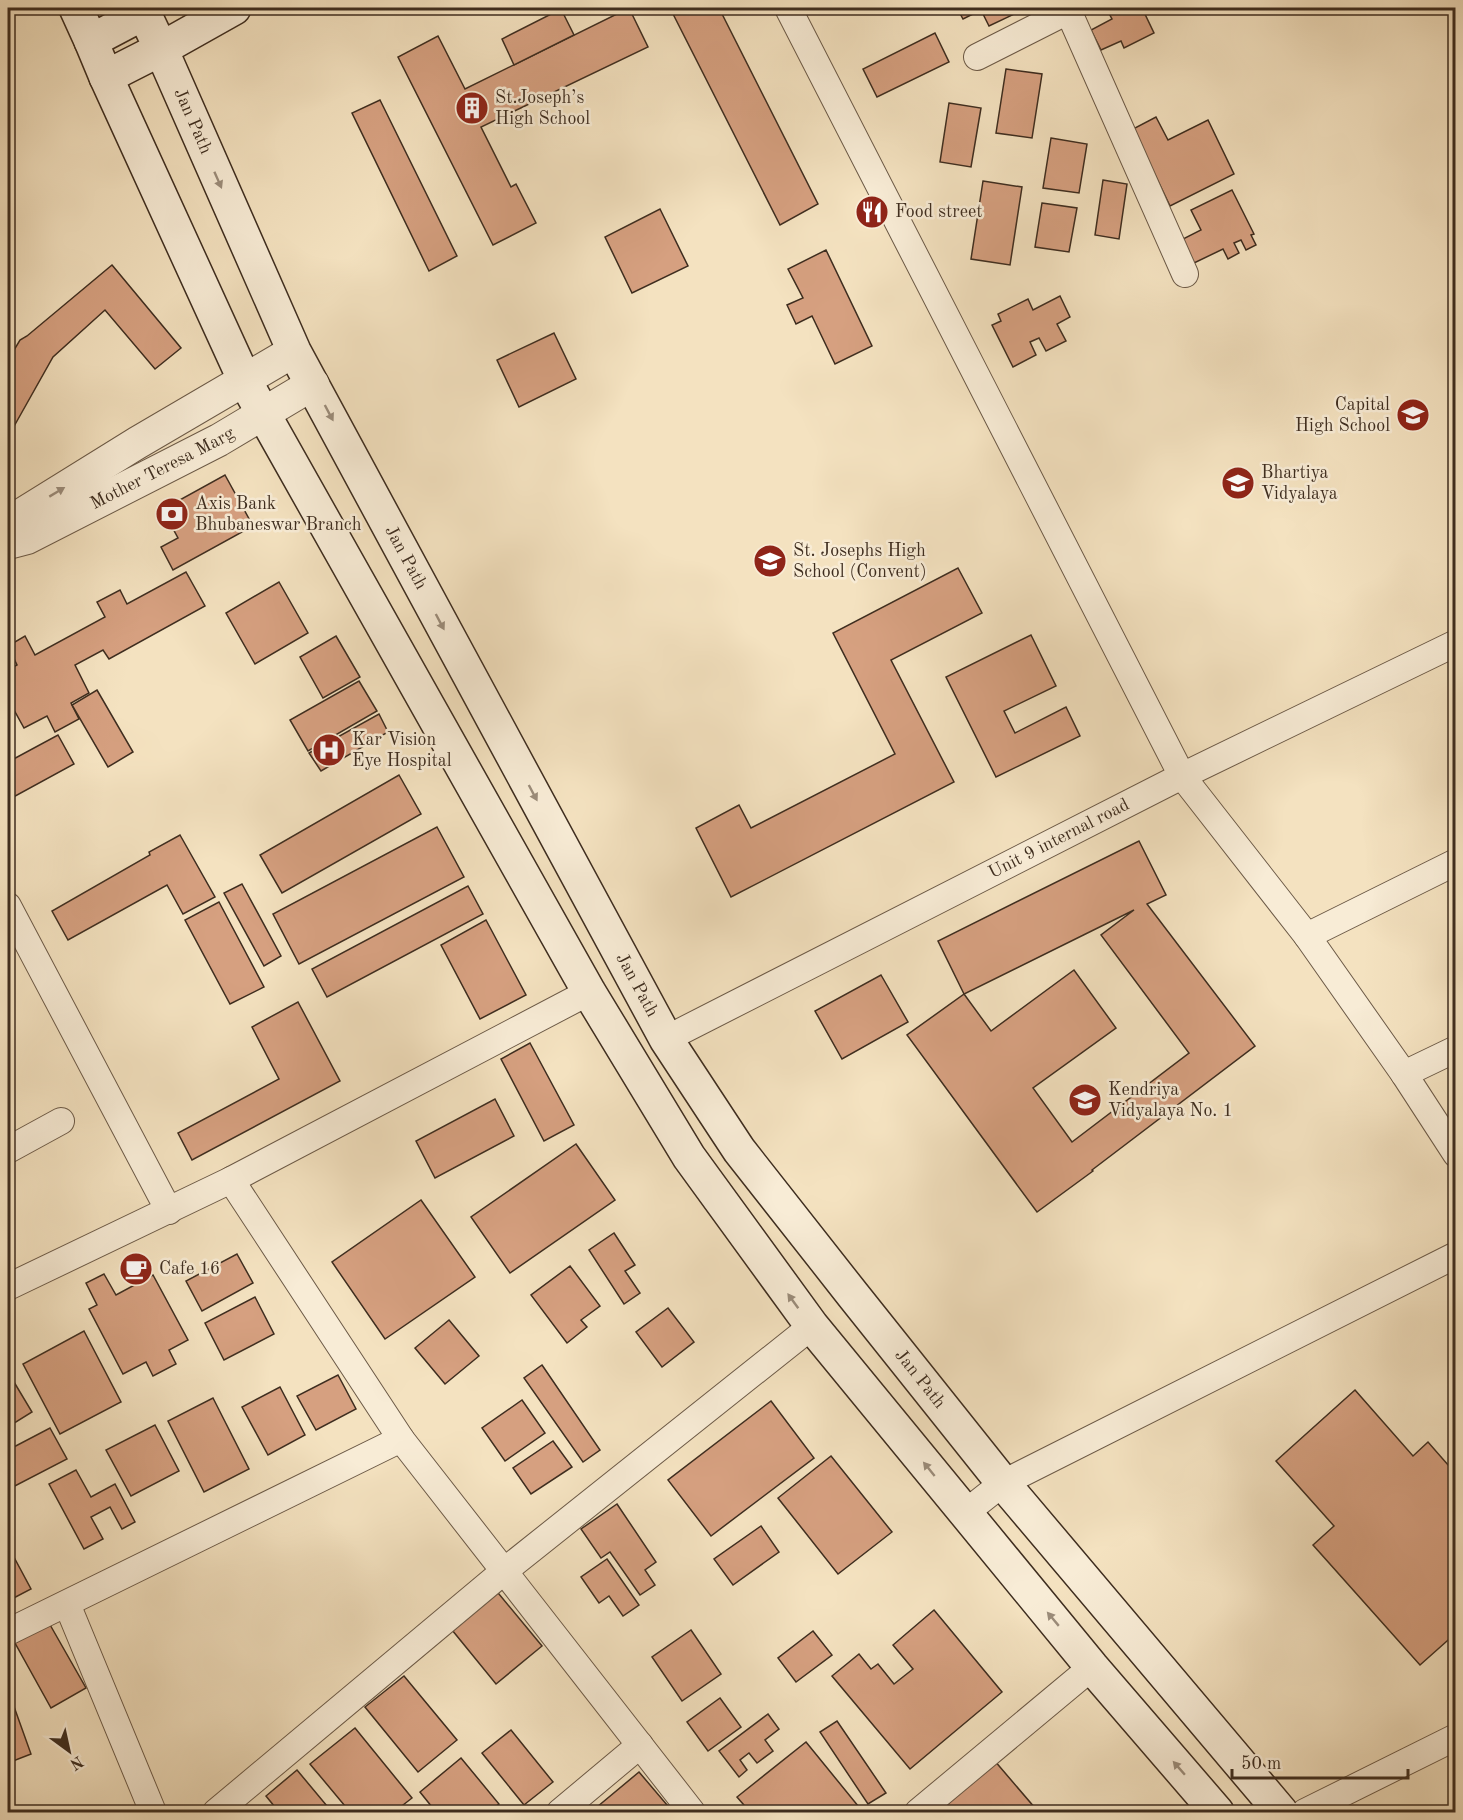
<svg xmlns="http://www.w3.org/2000/svg" width="1463" height="1820" font-family="'Old Standard TT',serif">
<style>
.building{fill:#d6a080;stroke:#3e2d1f;stroke-width:1.5;fill-rule:evenodd}
.lines{fill:none;stroke-linecap:round;stroke-linejoin:round}
.minor-casing{stroke:#6c5a47;stroke-width:28}
.tertiary-casing{stroke:#6c5a47;stroke-width:34}
.secondary-casing{stroke:#3e2d1f;stroke-width:36}
.minor{stroke:#f8ecd6;stroke-width:26}
.tertiary{stroke:#f8ecd6;stroke-width:32}
.secondary{stroke:#f8ecd6;stroke-width:33}
.oneway{fill:#9b8c7a}
.labels{text-anchor:middle;dominant-baseline:central;stroke-width:5;stroke-linejoin:round;paint-order:stroke}
.poi-label{font-size:18px;fill:#3e2d1f;stroke:#f8ecd6;text-anchor:start}
.street-label{font-size:18px;fill:#3e2d1f;stroke:#f8ecd6}
</style>
<rect width="100%" height="100%" fill="#f4e2c0"/>
<filter id="stains"><feTurbulence type="fractalNoise" baseFrequency=".00333" numOctaves="4"/><feColorMatrix values="0 0 0 0 .2 0 0 0 0 .09 0 0 0 0 .02 0 0 0 .5 -.17"/></filter>
<radialGradient id="worn" r=".72"><stop offset=".6" stop-color="#630" stop-opacity="0"/><stop offset="1" stop-color="#630" stop-opacity=".3"/></radialGradient>
<g class="building">
<polygon points="629,8 648,47 481,127 511,187 516,184 536,223 493,245 398,57 438,36 465,89"/>
<polygon points="670,8 719,8 818,204 780,225"/>
<polygon points="957,8 1027,8 989,26 981,10 963,19"/>
<polygon points="1106,8 1142,8 1154,33 1124,48 1121,41 1101,50 1091,30 1112,19"/>
<polygon points="561,9 574,35 514,65 502,39"/>
<polygon points="935,33 949,62 877,97 863,69"/>
<polygon points="1006,69 1042,74 1032,138 996,133"/>
<polygon points="380,100 457,256 429,271 352,113"/>
<polygon points="949,103 981,108 971,167 940,162"/>
<polygon points="1156,117 1168,140 1208,120 1234,174 1170,206 1133,129"/>
<polygon points="1051,138 1087,144 1079,193 1043,188"/>
<polygon points="1103,180 1127,184 1119,239 1095,235"/>
<polygon points="983,181 1022,187 1010,265 971,259"/>
<polygon points="1232,190 1254,234 1251,235 1256,245 1246,250 1241,240 1234,243 1239,253 1228,259 1223,249 1192,264 1181,240 1201,230 1191,210"/>
<polygon points="1042,203 1077,208 1069,252 1035,247"/>
<polygon points="660,209 688,266 632,293 605,237"/>
<polygon points="826,250 872,346 835,364 812,316 796,324 787,305 803,298 788,269"/>
<polygon points="112,265 181,348 155,369 105,310 53,357 8,437 8,360 20,340 27,336"/>
<polygon points="1060,296 1070,317 1057,324 1066,341 1046,351 1039,338 1030,342 1036,355 1013,367 992,325 1001,321 998,314 1028,299 1033,310"/>
<polygon points="554,333 576,379 519,407 497,360"/>
<polygon points="225,475 253,526 173,570 161,547 178,538 171,525 184,518 176,502"/>
<polygon points="958,568 982,613 891,660 954,782 731,897 696,828 739,805 751,828 895,754 833,633"/>
<polygon points="186,572 205,606 109,659 103,650 75,665 89,693 71,703 79,719 55,732 47,716 24,728 8,699 8,670 17,665 8,646 25,636 35,655 105,617 97,602 120,590 127,604"/>
<polygon points="279,582 308,633 255,664 226,613"/>
<polygon points="1031,635 1056,686 1004,711 1015,733 1066,707 1080,736 996,777 946,677"/>
<polygon points="336,636 360,677 323,698 300,657"/>
<polygon points="359,681 377,711 308,751 290,720"/>
<polygon points="97,690 133,752 108,767 72,705"/>
<polygon points="379,714 388,732 321,771 309,753"/>
<polygon points="58,735 74,764 8,800 8,762"/>
<polygon points="399,775 421,814 282,893 260,855"/>
<polygon points="437,827 464,877 299,964 273,914"/>
<polygon points="180,835 215,897 183,914 167,885 68,940 52,911 150,855 149,852"/>
<path d="M 1139,841 L 1166,895 L 1147,904 L 1255,1046 L 1092,1170 L 1093,1171 L 1037,1212 L 907,1035 L 964,994 L 938,941 ZM 1134,910 L 1101,935 L 1189,1053 L 1072,1142 L 1033,1088 L 1116,1028 L 1074,970 L 991,1031 L 964,994 Z"/>
<polygon points="242,884 281,956 264,966 224,893"/>
<polygon points="468,886 483,914 327,997 312,969"/>
<polygon points="219,902 264,987 230,1004 185,920"/>
<polygon points="486,920 526,995 480,1019 441,945"/>
<polygon points="881,975 908,1022 842,1059 815,1011"/>
<polygon points="298,1002 340,1081 192,1160 178,1133 279,1079 252,1027"/>
<polygon points="530,1043 574,1125 544,1141 501,1059"/>
<polygon points="495,1099 514,1136 435,1178 416,1141"/>
<polygon points="576,1144 615,1200 510,1273 471,1217"/>
<polygon points="421,1200 475,1277 385,1339 332,1262"/>
<polygon points="614,1233 635,1265 625,1271 640,1293 624,1304 589,1250"/>
<polygon points="237,1254 253,1283 202,1311 186,1281"/>
<polygon points="570,1266 600,1306 581,1320 587,1327 567,1343 531,1295"/>
<polygon points="104,1274 116,1295 153,1275 188,1340 169,1350 176,1364 153,1376 146,1362 123,1374 89,1309 97,1305 86,1283"/>
<polygon points="255,1297 274,1334 224,1360 205,1323"/>
<polygon points="668,1308 694,1342 662,1367 636,1332"/>
<polygon points="449,1320 479,1356 445,1384 415,1348"/>
<polygon points="84,1331 121,1402 60,1434 23,1364"/>
<polygon points="542,1365 600,1450 583,1462 524,1378"/>
<polygon points="8,1372 32,1412 8,1427"/>
<polygon points="338,1375 356,1409 316,1430 297,1396"/>
<polygon points="280,1387 305,1435 268,1455 242,1407"/>
<polygon points="1355,1390 1413,1456 1428,1442 1456,1474 1456,1633 1420,1665 1313,1545 1334,1526 1276,1461"/>
<polygon points="213,1398 249,1469 204,1492 168,1421"/>
<polygon points="522,1400 545,1433 505,1461 482,1428"/>
<polygon points="771,1401 814,1458 711,1536 668,1480"/>
<polygon points="155,1425 179,1471 131,1496 106,1450"/>
<polygon points="50,1428 67,1459 11,1488 8,1482 8,1450"/>
<polygon points="553,1441 572,1467 531,1494 513,1468"/>
<polygon points="831,1456 892,1532 838,1574 778,1498"/>
<polygon points="76,1470 91,1497 115,1484 135,1522 122,1529 110,1507 91,1517 103,1539 84,1549 49,1484"/>
<polygon points="617,1504 656,1562 645,1570 655,1585 640,1595 610,1552 601,1558 581,1529"/>
<polygon points="761,1526 779,1552 733,1585 714,1559"/>
<polygon points="8,1546 31,1589 8,1601"/>
<polygon points="607,1559 639,1605 623,1616 609,1596 599,1603 581,1577"/>
<polygon points="494,1588 542,1646 496,1684 448,1625"/>
<polygon points="934,1610 1002,1692 910,1769 832,1676 859,1654 871,1669 878,1664 894,1684 913,1669 893,1645"/>
<polygon points="49,1623 86,1688 51,1708 15,1643"/>
<polygon points="691,1630 721,1674 682,1701 652,1657"/>
<polygon points="813,1631 832,1655 796,1682 778,1658"/>
<polygon points="404,1676 457,1740 418,1772 365,1707"/>
<polygon points="720,1698 741,1727 708,1751 687,1722"/>
<polygon points="12,1701 31,1754 8,1763 8,1703"/>
<polygon points="768,1714 779,1729 765,1740 773,1751 757,1763 749,1753 740,1760 747,1770 739,1777 719,1751"/>
<polygon points="837,1721 886,1793 868,1804 820,1732"/>
<polygon points="355,1728 412,1798 394,1812 350,1812 310,1764"/>
<polygon points="511,1730 553,1782 524,1805 482,1753"/>
<polygon points="806,1742 863,1812 750,1812 737,1797"/>
<polygon points="461,1758 499,1804 488,1812 436,1812 420,1792"/>
<polygon points="994,1760 1035,1808 1030,1812 933,1812"/>
<polygon points="297,1770 332,1812 279,1812 266,1796"/>
<polygon points="639,1772 673,1812 602,1812 597,1807"/>
</g>
<g class="lines">
<g class="minor-casing">
<g id="minor">
<polyline points="788,8 1182,776 1307,936 1404,1074 1456,1154"/>
<polyline points="1067,8 1185,274"/>
<polyline points="977,57 1068,11"/>
<polyline points="8,906 169,1211"/>
<polyline points="1307,936 1456,862"/>
<path id="s1" d="M 666,1039 L 1182,776 L 1456,643"/>
<polyline points="1404,1074 1456,1049"/>
<polyline points="8,1150 61,1121"/>
<polyline points="231,1180 401,1439 692,1812"/>
<polyline points="8,1287 231,1180 589,992"/>
<polyline points="965,1513 1003,1483 1456,1255"/>
<polyline points="67,1604 153,1812"/>
<polyline points="8,1632 401,1439"/>
<polyline points="216,1812 503,1572 812,1326"/>
<polyline points="560,1812 640,1745"/>
<polyline points="918,1812 1092,1667"/>
<polyline points="1305,1812 1456,1737"/>
</g>
</g>
<g class="tertiary-casing">
<g id="tertiary">
<polyline points="8,523 137,443 294,351"/>
<path id="s2" d="M 8,543 L 27,538 L 219,440 L 313,384"/>
</g>
</g>
<g class="secondary-casing">
<g id="secondary">
<polyline points="76,8 91,41"/>
<path id="s3" d="M 234,8 L 161,49 L 106,77 L 91,41 L 144,13 L 161,49 L 294,351 L 666,1039 L 739,1150 L 853,1295 L 1003,1483 L 1281,1812"/>
<polyline points="106,77 245,381 589,992 689,1157 812,1326 1092,1667 1217,1812"/>
</g>
</g>
<use href="#minor" class="minor"/>
<use href="#tertiary" class="tertiary"/>
<use href="#secondary" class="secondary"/>
</g>
<defs><path id="oneway-solid" d="M-6-.8H1V-3.2L6.5 0L1 3.2V.8H-6Z" transform="scale(1.5)"/></defs>
<g class="oneway">
<use href="#oneway-solid" transform="translate(218 180) rotate(66)"/>
<use href="#oneway-solid" transform="translate(329 413) rotate(62)"/>
<use href="#oneway-solid" transform="translate(57 492) rotate(-31)"/>
<use href="#oneway-solid" transform="translate(440 622) rotate(62)"/>
<use href="#oneway-solid" transform="translate(533 793) rotate(62)"/>
<use href="#oneway-solid" transform="translate(793 1301) rotate(-126)"/>
<use href="#oneway-solid" transform="translate(929 1469) rotate(-129)"/>
<use href="#oneway-solid" transform="translate(1053 1619) rotate(-130)"/>
<use href="#oneway-solid" transform="translate(1179 1768) rotate(-131)"/>
</g>
<defs>
<g id="building-disc" transform="scale(1.725)"><circle r="9.5" fill="#8f2418" stroke="#f8ecd6"/><path d="M-4-6H4V6H1V3H-1V6H-4ZM-2.5-4.3h1.7v1.8h-1.7ZM.8-4.3h1.7v1.8H.8ZM-2.5-1h1.7V.8h-1.7ZM.8-1h1.7V.8H.8Z" fill="#fff"/></g>
<g id="restaurant-disc" transform="scale(1.725)"><circle r="9.5" fill="#8f2418" stroke="#f8ecd6"/><path d="M-5-6h1v4h1v-4h1v4h1v-4h1v5L-1.5 .5V6h-2V.5L-5-1ZM5-6V6H3V1.5H1.5Q1.5-4 5-6Z" fill="#fff"/></g>
<g id="school-disc" transform="scale(1.725)"><circle r="9.5" fill="#8f2418" stroke="#f8ecd6"/><path d="M0-5L7-2L0 1L-7-2ZM-4 1L0 2.5L4 1V4Q0 6-4 4Z" fill="#fff"/></g>
<g id="bank-disc" transform="scale(1.725)"><circle r="9.5" fill="#8f2418" stroke="#f8ecd6"/><path d="M-6-4H6V4H-6ZM0-2.3a2.3 2.3 0 1 0 0 4.6a2.3 2.3 0 1 0 0-4.6Z" fill="#fff"/></g>
<g id="hospital-disc" transform="scale(1.725)"><circle r="9.5" fill="#8f2418" stroke="#f8ecd6"/><path d="M-5-5h3v3.5h4V-5h3V5h-3V1.5h-4V5h-3Z" fill="#fff"/></g>
<g id="cafe-disc" transform="scale(1.725)"><circle r="9.5" fill="#8f2418" stroke="#f8ecd6"/><path d="M-5.5-4.5H6V0H3Q3 3.5 0 3.5H-2.5Q-5.5 3.5-5.5 0ZM3-3.2v2h1.7v-2ZM-6 4.5H4V6H-6Z" fill="#fff"/></g>
</defs>
<g fill-rule="evenodd">
<use href="#building-disc" x="472" y="108"/>
<use href="#restaurant-disc" x="872" y="212"/>
<use href="#school-disc" x="1413" y="415"/>
<use href="#school-disc" x="1238" y="483"/>
<use href="#bank-disc" x="172" y="514"/>
<use href="#school-disc" x="770" y="561"/>
<use href="#hospital-disc" x="329" y="750"/>
<use href="#school-disc" x="1085" y="1100"/>
<use href="#cafe-disc" x="136" y="1269"/>
</g>
<g class="labels">
<g class="poi-label">
<text x="495" y="98">St.Joseph’s<tspan x="495" dy="21">High School</tspan></text>
<text x="895" y="212">Food street</text>
<text x="1390" y="405" text-anchor="end">Capital<tspan x="1390" dy="21">High School</tspan></text>
<text x="1261" y="473">Bhartiya<tspan x="1261" dy="21">Vidyalaya</tspan></text>
<text x="195" y="504">Axis Bank<tspan x="195" dy="21">Bhubaneswar Branch</tspan></text>
<text x="793" y="551">St. Josephs High<tspan x="793" dy="21">School (Convent)</tspan></text>
<text x="352" y="740">Kar Vision<tspan x="352" dy="21">Eye Hospital</tspan></text>
<text x="1108" y="1090">Kendriya<tspan x="1108" dy="21">Vidyalaya No. 1</tspan></text>
<text x="159" y="1269">Cafe 16</text>
</g>
<g class="street-label">
<text stroke="none"><textPath href="#s3" startOffset="363">Jan Path</textPath></text>
<text stroke="none"><textPath href="#s2" startOffset="172">Mother Teresa Marg</textPath></text>
<text stroke="none"><textPath href="#s3" startOffset="849">Jan Path</textPath></text>
<text stroke="none"><textPath href="#s1" startOffset="441">Unit 9 internal road</textPath></text>
<text stroke="none"><textPath href="#s3" startOffset="1335">Jan Path</textPath></text>
<text stroke="none"><textPath href="#s3" startOffset="1821">Jan Path</textPath></text>
</g>
</g>
<rect width="1463" height="1820" fill="none" stroke="#f4e2c0" stroke-width="30"/>
<rect x="9" y="9" width="1445" height="1802" fill="none" stroke="#3e2d1f" stroke-width="3"/>
<rect x="15" y="15" width="1433" height="1790" fill="none" stroke="#3e2d1f" stroke-width="1.5"/>
<g transform="translate(69 1751) rotate(147)" stroke="#f8ecd6" stroke-width="4.5" paint-order="stroke">
<path d="M0-4.5L10 22L0 15L-10 22Z" fill="#3e2d1f"/>
<text y="-9" font-size="16" font-weight="bold" text-anchor="middle" fill="#3e2d1f">N</text>
</g>
<path d="M1232 1769v9h176v-9" fill="none" stroke="#3e2d1f" stroke-width="3"/>
<text x="1241" y="1769" font-size="18" fill="#3e2d1f" stroke="#f8ecd6" stroke-width="4.5" paint-order="stroke">50 m</text>
<rect width="100%" height="100%" filter="url(#stains)"/>
<rect width="100%" height="100%" fill="url(#worn)"/>
</svg>
